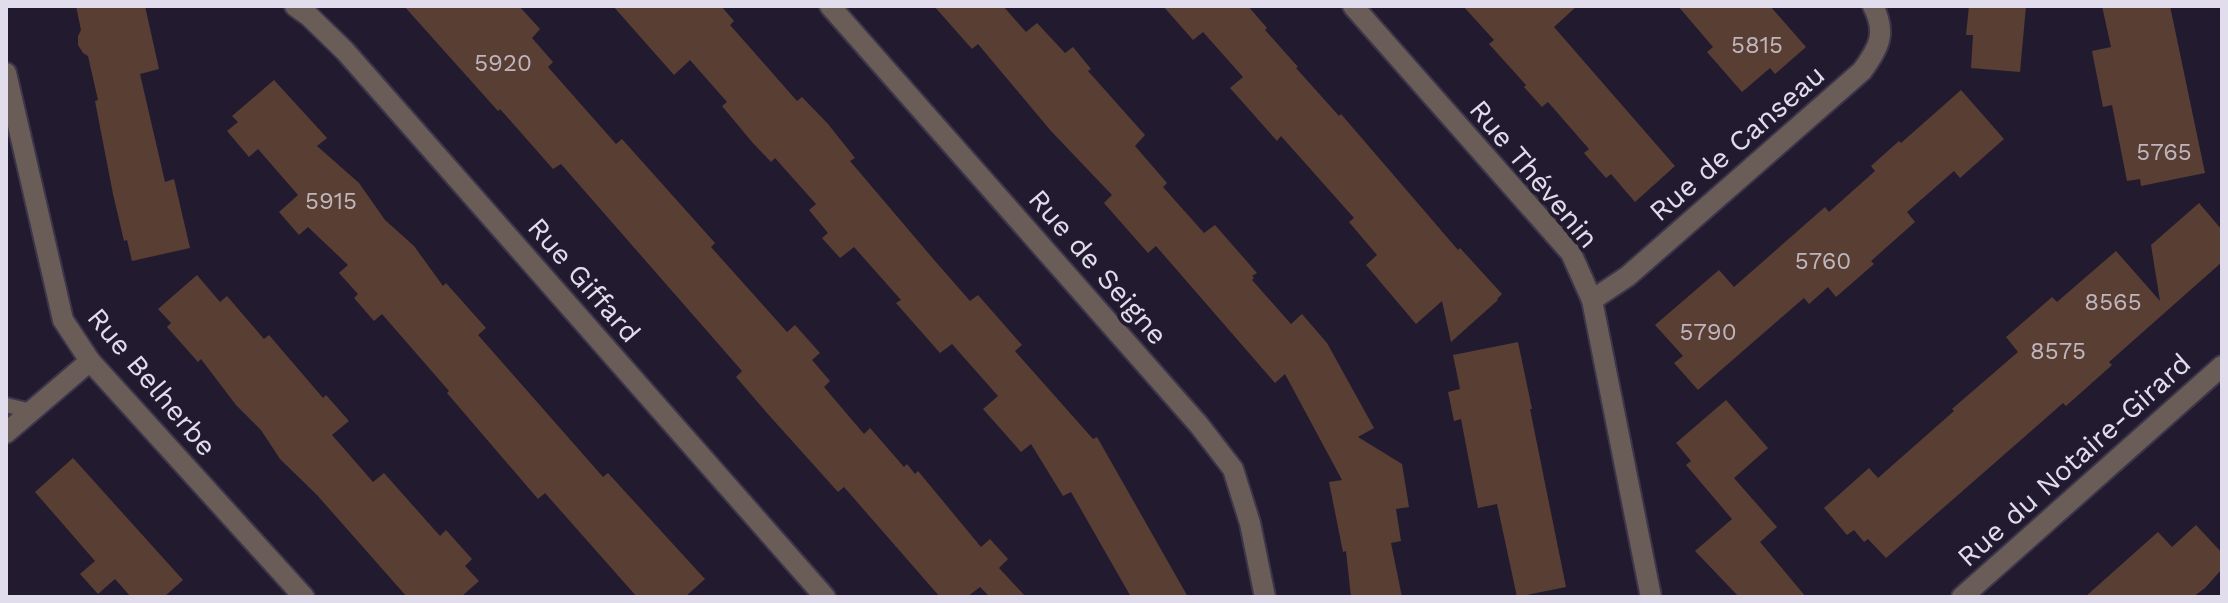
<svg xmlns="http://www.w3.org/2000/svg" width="2228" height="603" font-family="'Work Sans',sans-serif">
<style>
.building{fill:#593e33}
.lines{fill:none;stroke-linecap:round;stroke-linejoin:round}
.service-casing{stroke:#3d364a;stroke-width:18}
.minor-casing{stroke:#3d364a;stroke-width:24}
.service{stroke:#6a5d58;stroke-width:14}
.minor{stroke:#6a5d58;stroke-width:20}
.labels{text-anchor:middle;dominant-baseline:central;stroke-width:8;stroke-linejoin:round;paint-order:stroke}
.number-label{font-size:24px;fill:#bfb5be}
.street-label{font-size:28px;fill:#e1ddec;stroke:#221b30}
</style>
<rect width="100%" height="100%" fill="#221b30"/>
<g class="building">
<polygon points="76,6 145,6 159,69 140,74 165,182 174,179 190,248 132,261 127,240 124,241 113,194 95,101 98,100 88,56 83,53 78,45 78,36 81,30"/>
<polygon points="404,6 519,6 540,29 532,38 553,62 548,67 616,144 622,139 715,243 711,247 787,332 795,325 820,353 812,360 830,381 824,387 864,434 870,428 904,467 907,464 915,474 918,471 981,547 990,539 1008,559 999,568 1026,597 990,597 980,587 967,597 940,597 844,487 838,492 767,413 736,377 742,371 561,164 553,169 500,109 498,111"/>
<polygon points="613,6 721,6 734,21 730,25 797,101 802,97 828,124 855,158 850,161 935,261 970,301 978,295 1022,345 1015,351 1093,439 1097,437 1188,597 1131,597 1071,492 1063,496 1031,444 1021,452 983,409 998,396 952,344 940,353 896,303 901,300 854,247 840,258 822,238 828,233 809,210 816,204 775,158 771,162 752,142 722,106 727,102 690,60 674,75"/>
<polygon points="934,6 1003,6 1026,32 1037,23 1065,53 1073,47 1091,69 1088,71 1145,135 1135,146 1167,183 1163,187 1204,233 1215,225 1257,273 1252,276 1254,278 1252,280 1291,324 1302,314 1327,343 1374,428 1358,437 1402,464 1409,507 1396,509 1401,541 1391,543 1402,597 1351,597 1346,551 1343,552 1329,482 1342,480 1285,374 1275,383 1156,246 1148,253 1104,203 1112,195 1051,131 978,44 972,49"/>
<polygon points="1163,6 1248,6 1267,28 1265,30 1298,67 1296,68 1339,116 1341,114 1458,250 1460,248 1502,294 1497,299 1498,300 1451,342 1442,301 1416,324 1366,265 1377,255 1349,222 1354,218 1281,136 1277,141 1230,88 1243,77 1203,32 1193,40"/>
<polygon points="1463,6 1577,6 1554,27 1675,166 1635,202 1611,174 1606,178 1584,153 1589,149 1548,102 1542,107 1524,87 1526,85 1489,44 1494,40"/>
<polygon points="1678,6 1770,6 1806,47 1775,74 1770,68 1742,92 1707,52 1713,47"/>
<polygon points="1969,6 2026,6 2020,72 1971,68 1973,35 1966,35"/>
<polygon points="2102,6 2170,6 2205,173 2141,186 2140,179 2127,181 2112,105 2103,107 2092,51 2111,47"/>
<polygon points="274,80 327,138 317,146 359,183 385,220 414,246 443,286 446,283 486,328 478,335 603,477 608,473 705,579 685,597 637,597 545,493 538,499 447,393 449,391 382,314 374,321 354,298 358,294 339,273 348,265 308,227 299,235 279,212 298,195 258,149 249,157 227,131 238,122 232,116"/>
<polygon points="1961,90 2004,139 1960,178 1954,171 1907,212 1915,222 1871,261 1874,264 1836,297 1828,287 1809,304 1804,298 1698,390 1674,363 1683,356 1655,325 1719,270 1734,287 1825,207 1829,212 1875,171 1871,166 1899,141 1901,143"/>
<polygon points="2199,203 2222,230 2222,262 2109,362 2112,365 2066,406 2063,403 1886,558 1868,539 1864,542 1854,530 1847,535 1824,508 1869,468 1878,478 1954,411 1952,409 2018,352 2006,337 2052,297 2057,302 2116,251 2160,301 2151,245"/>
<polygon points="197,275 220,302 227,296 264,339 269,335 323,398 326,395 349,421 332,435 373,482 384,473 440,536 446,530 472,559 465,566 479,581 461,597 407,597 317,495 280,459 261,430 236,405 201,359 198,362 167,327 171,323 158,309"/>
<polygon points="1518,342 1532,409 1530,409 1566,587 1517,597 1497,504 1478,508 1461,419 1454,421 1448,392 1460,389 1453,355"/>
<polygon points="1726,400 1768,448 1734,478 1777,527 1760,542 1806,597 1739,597 1695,551 1732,519 1686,465 1691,461 1676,443"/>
<polygon points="73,458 183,580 164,597 131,597 115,579 98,594 80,574 95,561 35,492"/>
<polygon points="2196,525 2222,553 2222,569 2205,588 2193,597 2085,597 2158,532 2172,547"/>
</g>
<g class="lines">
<g class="service-casing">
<polyline id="service" points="6,405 31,411"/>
</g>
<g class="minor-casing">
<g id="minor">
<polyline points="295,6 309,16 345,51 825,597"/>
<polyline points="830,6 1199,425 1233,469 1250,523 1265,597"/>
<polyline points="1353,6 1571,253 1592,300 1651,597"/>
<polyline points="6,73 63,320 90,361 304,597"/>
<path d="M 1592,300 L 1628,276 L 1862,71 C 1879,48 1887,33 1873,6"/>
<polyline points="6,433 90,361"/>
<polyline points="1962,597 2222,366"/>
</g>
</g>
<use href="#service" class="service"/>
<use href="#minor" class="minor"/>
</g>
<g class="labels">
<g class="number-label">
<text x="1757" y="45">5815</text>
<text x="503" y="63">5920</text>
<text x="2164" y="152">5765</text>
<text x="331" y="201">5915</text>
<text x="1823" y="261">5760</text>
<text x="2113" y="302">8565</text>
<text x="1708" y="332">5790</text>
<text x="2058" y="351">8575</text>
</g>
<g class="street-label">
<text transform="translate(1737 143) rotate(-41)">Rue de Canseau</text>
<text transform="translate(1534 174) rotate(50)">Rue Thévenin</text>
<text transform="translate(1098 267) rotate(49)">Rue de Seigne</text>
<text transform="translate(584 280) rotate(49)">Rue Giffard</text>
<text transform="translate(152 382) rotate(50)">Rue Belherbe</text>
<text transform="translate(2074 460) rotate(-42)">Rue du Notaire-Girard</text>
</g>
</g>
<rect width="2228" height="603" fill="none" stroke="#e1ddec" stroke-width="16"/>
</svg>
